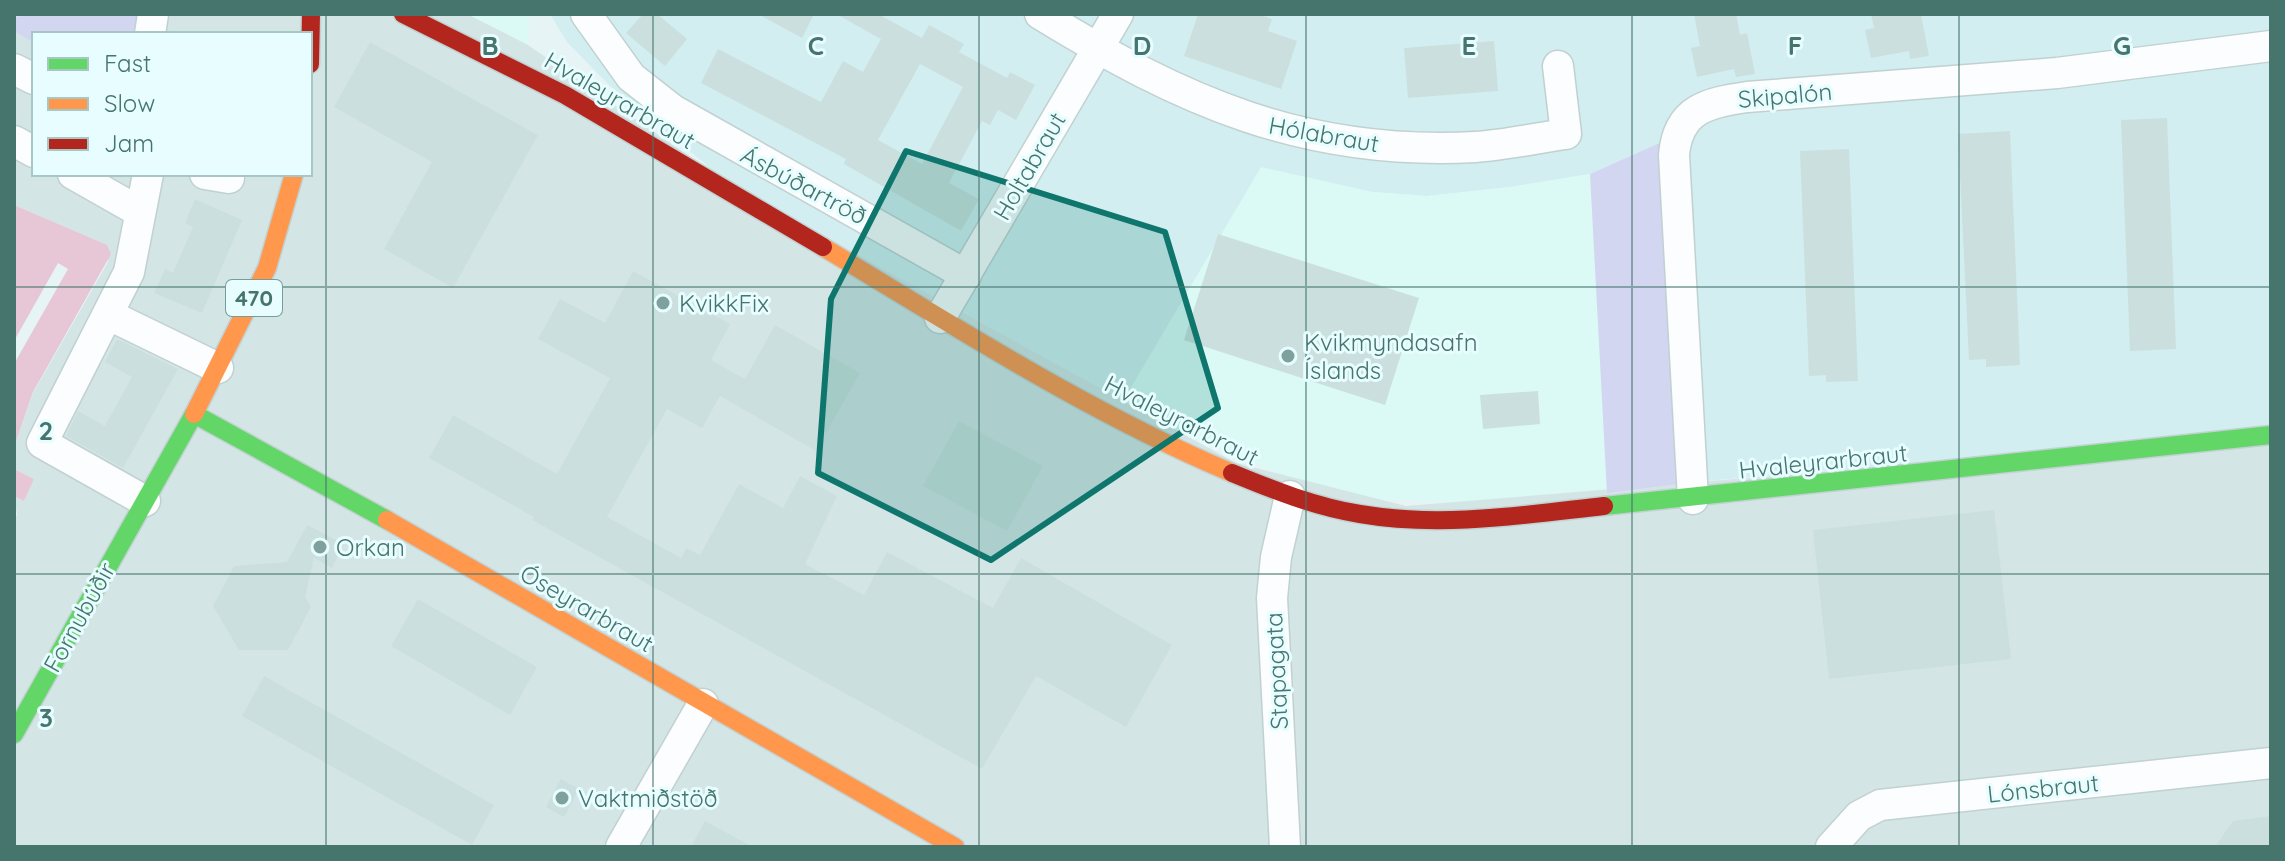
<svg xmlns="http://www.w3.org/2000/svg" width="2285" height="861" font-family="Quicksand,sans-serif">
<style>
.residential{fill:#d2eef0}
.commercial{fill:#dbfaf5}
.industrial{fill:#d4e5e6;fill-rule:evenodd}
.green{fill:#d2d6f0}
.water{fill:#e7c6d5}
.pier{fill:#e6f4f6}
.building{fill:#cbe0de;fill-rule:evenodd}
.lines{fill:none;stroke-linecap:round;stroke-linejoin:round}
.street-casing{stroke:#c1d1d1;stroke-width:33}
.fast-casing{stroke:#c2d2d3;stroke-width:21}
.slow-casing{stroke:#c2d2d3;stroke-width:21}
.jam-casing{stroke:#c2d2d3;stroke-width:21}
.street{stroke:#fbfdfe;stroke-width:30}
.fast{stroke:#63d668;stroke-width:18}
.slow{stroke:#ff974d;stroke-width:18}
.jam{stroke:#b3261e;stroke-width:18}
.marked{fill:#0f766e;fill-opacity:0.2;stroke:#0f766e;stroke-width:6;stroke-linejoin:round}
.grid{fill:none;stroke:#46756d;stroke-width:2;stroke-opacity:0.55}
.poi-dot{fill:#7ea19d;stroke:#e7fdff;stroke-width:3}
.labels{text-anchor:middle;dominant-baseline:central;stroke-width:6;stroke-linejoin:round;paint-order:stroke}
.shield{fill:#e7fdff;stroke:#769e99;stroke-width:2}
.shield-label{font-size:22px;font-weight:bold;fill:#46756d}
.street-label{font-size:24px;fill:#46756d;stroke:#e7fdff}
.poi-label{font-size:24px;fill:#46756d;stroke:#e7fdff;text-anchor:start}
.grid-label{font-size:26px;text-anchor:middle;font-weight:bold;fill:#46756d;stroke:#e7fdff;stroke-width:6;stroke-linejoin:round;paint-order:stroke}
</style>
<rect width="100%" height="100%" fill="#e6f4f6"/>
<polygon class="residential" points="550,14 2271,14 2271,435 1702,481 1664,141 1590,174 1510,187 1427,196 1373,192 1120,406 731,185 609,85 567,42"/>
<g class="commercial">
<polygon points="467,14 529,14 528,45"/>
<polygon points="1261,167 1373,192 1427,196 1510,187 1590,174 1607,493 1490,503 1335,497 1120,406"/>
</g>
<path class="industrial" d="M 14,14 L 467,14 L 528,45 L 731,185 L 1236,463 L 1406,506 L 2271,435 L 2271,847 L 14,847 L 14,520 L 17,515 L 14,496 L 24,501 L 34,479 L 14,469 L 14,447 L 33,393 L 108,262 L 106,245 L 14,205 ZM 34,34 L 310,34 L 310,174 L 34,174 Z"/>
<g class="green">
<polygon points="48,14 147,14 145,34 34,34 34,43 14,31 14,17"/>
<polygon points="1664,141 1702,481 1607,493 1590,174"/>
</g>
<g class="water">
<polygon points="14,205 107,245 111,254 33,392 14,447"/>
<polygon points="14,469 34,479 24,501 14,496"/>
</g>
<polygon class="pier" points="58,263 68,269 14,364 14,341"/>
<g class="building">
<polygon points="643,14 657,14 687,39 665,66 626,33"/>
<polygon points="758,14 814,14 802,38"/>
<path d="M 836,14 L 878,14 L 922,38 L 929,25 L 964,44 L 959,52 L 1007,78 L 1010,72 L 1035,85 L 1016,120 L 998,110 L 990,125 L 982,121 L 949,183 L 979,199 L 961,231 L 844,164 L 846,159 L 701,83 L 718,49 L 821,102 L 843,61 L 863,72 L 881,39 ZM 920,64 L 963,87 L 922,164 L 878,140 Z"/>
<polygon points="1198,14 1258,14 1272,19 1268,31 1297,41 1281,89 1184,56"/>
<polygon points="1694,14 1736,14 1740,35 1747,33 1755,74 1736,77 1734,69 1697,77 1691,48 1700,46"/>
<polygon points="1871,14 1921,14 1929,56 1910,59 1909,51 1871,58 1865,30 1874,28"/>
<polygon points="1494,41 1498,91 1408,98 1404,48"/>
<polygon points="370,42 538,135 453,288 384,249 432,162 334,107"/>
<polygon points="2167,118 2176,349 2130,351 2121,120"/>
<polygon points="2010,131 2020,365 1986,367 1986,359 1969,360 1958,134"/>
<polygon points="1849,149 1858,381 1826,382 1826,375 1809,376 1800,151"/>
<polygon points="195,199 242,220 202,313 154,293 165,269 173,273 193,227 185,223"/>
<polygon points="1218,234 1419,298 1385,405 1184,340"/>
<polygon points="633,271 730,324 711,360 745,379 775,325 860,373 816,451 720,396 702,428 667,409 607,517 681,558 686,548 700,555 739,484 783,508 800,476 837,496 805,564 864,595 887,552 993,608 1021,558 1172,645 1126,727 1036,676 982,769 532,520 534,517 429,458 453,415 557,474 610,378 538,339 560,299 605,323"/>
<polygon points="117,339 178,369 123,468 66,436 78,411 105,426 132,377 105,362"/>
<polygon points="1538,391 1540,424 1483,429 1480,395"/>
<polygon points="959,421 1043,466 1007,531 923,486"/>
<polygon points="1994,510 2011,659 1829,679 1813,530"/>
<polygon points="307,525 344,544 332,568 314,558 305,597 311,607 288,650 239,650 213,606 234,566 287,562"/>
<polygon points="418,599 537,667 510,715 391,646"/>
<polygon points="264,676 494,805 472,845 242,716"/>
<polygon points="561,779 579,789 564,817 546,807"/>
<polygon points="2271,816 2271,847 2215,847 2233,821"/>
<polygon points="705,821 753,847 691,847"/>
</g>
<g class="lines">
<g class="street-casing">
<g id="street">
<polyline points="586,14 631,77 673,110 966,275"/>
<path d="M 1040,14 C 1182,101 1304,156 1475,147 C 1506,145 1536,138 1566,134 L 1558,66"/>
<polyline points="150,34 153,14"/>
<polyline points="14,69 34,79"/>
<polyline points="14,141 34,152"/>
<polyline points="73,174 140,212"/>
<polyline points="205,174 229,178"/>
<polyline points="109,315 218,368"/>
<polyline points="940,318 1118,14"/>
<path d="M 1693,499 L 1674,155 C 1678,109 1707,103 1747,97 L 2057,73 L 2271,46"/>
<polyline points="145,501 42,443 129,272 148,174"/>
<polyline points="621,847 703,704"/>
<polyline points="1285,847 1272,598 1276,557 1290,496"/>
<polyline points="1831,847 1859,816 1880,805 2271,763"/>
</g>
</g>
<g class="fast-casing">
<g id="fast">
<polyline points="1604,506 2271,435"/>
<polyline points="14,734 194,414 387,520"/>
</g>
</g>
<g class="slow-casing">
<g id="slow">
<path d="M 823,247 C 954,326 1091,414 1232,473"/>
<polyline points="194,414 267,268 294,174"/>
<polyline points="387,520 955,847"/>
</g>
</g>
<g class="jam-casing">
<g id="jam">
<polyline points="403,14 565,95 823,247"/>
<polyline points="310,64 311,14"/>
<path d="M 1232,473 C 1273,490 1316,507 1360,514 C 1441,528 1523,515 1604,506"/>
</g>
</g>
<use href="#street" class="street"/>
<use href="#fast" class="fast"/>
<use href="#slow" class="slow"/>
<use href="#jam" class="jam"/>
</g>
<path class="marked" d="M 906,151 L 1165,232 L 1218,408 L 991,560 L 818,473 L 831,299 Z"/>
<path class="grid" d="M 326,14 L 326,847M 653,14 L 653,847M 979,14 L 979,847M 1306,14 L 1306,847M 1632,14 L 1632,847M 1959,14 L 1959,847M 14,287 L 2271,287M 14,574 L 2271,574"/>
<g class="poi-dot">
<circle cx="663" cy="303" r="8"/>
<circle cx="1288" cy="356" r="8"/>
<circle cx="320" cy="547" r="8"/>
<circle cx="562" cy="798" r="8"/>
</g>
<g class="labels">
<rect class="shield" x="226" y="280" width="56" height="36" rx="6"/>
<g class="shield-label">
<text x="254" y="298">470</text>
</g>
<g class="street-label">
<text transform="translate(1785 95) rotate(-5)">Skipalón</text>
<text transform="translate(620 100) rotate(30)">Hvaleyrarbraut</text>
<text transform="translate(1324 134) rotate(10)">Hólabraut</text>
<text transform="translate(1029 166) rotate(-60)">Holtabraut</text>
<text transform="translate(804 185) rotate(28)">Ásbúðartröð</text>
<text transform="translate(1182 420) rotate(27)">Hvaleyrarbraut</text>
<text transform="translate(1823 461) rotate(-6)">Hvaleyrarbraut</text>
<text transform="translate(587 608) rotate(30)">Óseyrarbraut</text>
<text transform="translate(79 617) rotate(-61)">Fornubúðir</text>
<text transform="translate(1276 671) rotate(-93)">Stapagata</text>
<text transform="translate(2043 788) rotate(-6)">Lónsbraut</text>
</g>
<g class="poi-label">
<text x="679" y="303">KvikkFix</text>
<text x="1304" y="342">Kvikmyndasafn<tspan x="1304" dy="28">Íslands</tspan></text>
<text x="336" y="547">Orkan</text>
<text x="578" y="798">Vaktmiðstöð</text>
</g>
</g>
<g class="grid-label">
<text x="490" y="55">B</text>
<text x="816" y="55">C</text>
<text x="1142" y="55">D</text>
<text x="1469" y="55">E</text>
<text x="1795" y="55">F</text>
<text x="2122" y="55">G</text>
<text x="46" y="440">2</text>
<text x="46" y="727">3</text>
</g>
<rect width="2285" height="861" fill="none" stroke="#46756d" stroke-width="32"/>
<rect x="32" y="32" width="280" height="144" fill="#e7fdff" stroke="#a7c7c5" stroke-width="2"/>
<rect x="48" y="58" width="40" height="12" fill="#63d668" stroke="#a7c7c5" stroke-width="2"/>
<text x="104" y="72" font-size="24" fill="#46756d">Fast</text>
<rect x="48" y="98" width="40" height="12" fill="#ff974d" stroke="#a7c7c5" stroke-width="2"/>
<text x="104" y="112" font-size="24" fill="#46756d">Slow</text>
<rect x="48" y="138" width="40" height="12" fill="#b3261e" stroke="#a7c7c5" stroke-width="2"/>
<text x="104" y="152" font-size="24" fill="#46756d">Jam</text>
</svg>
